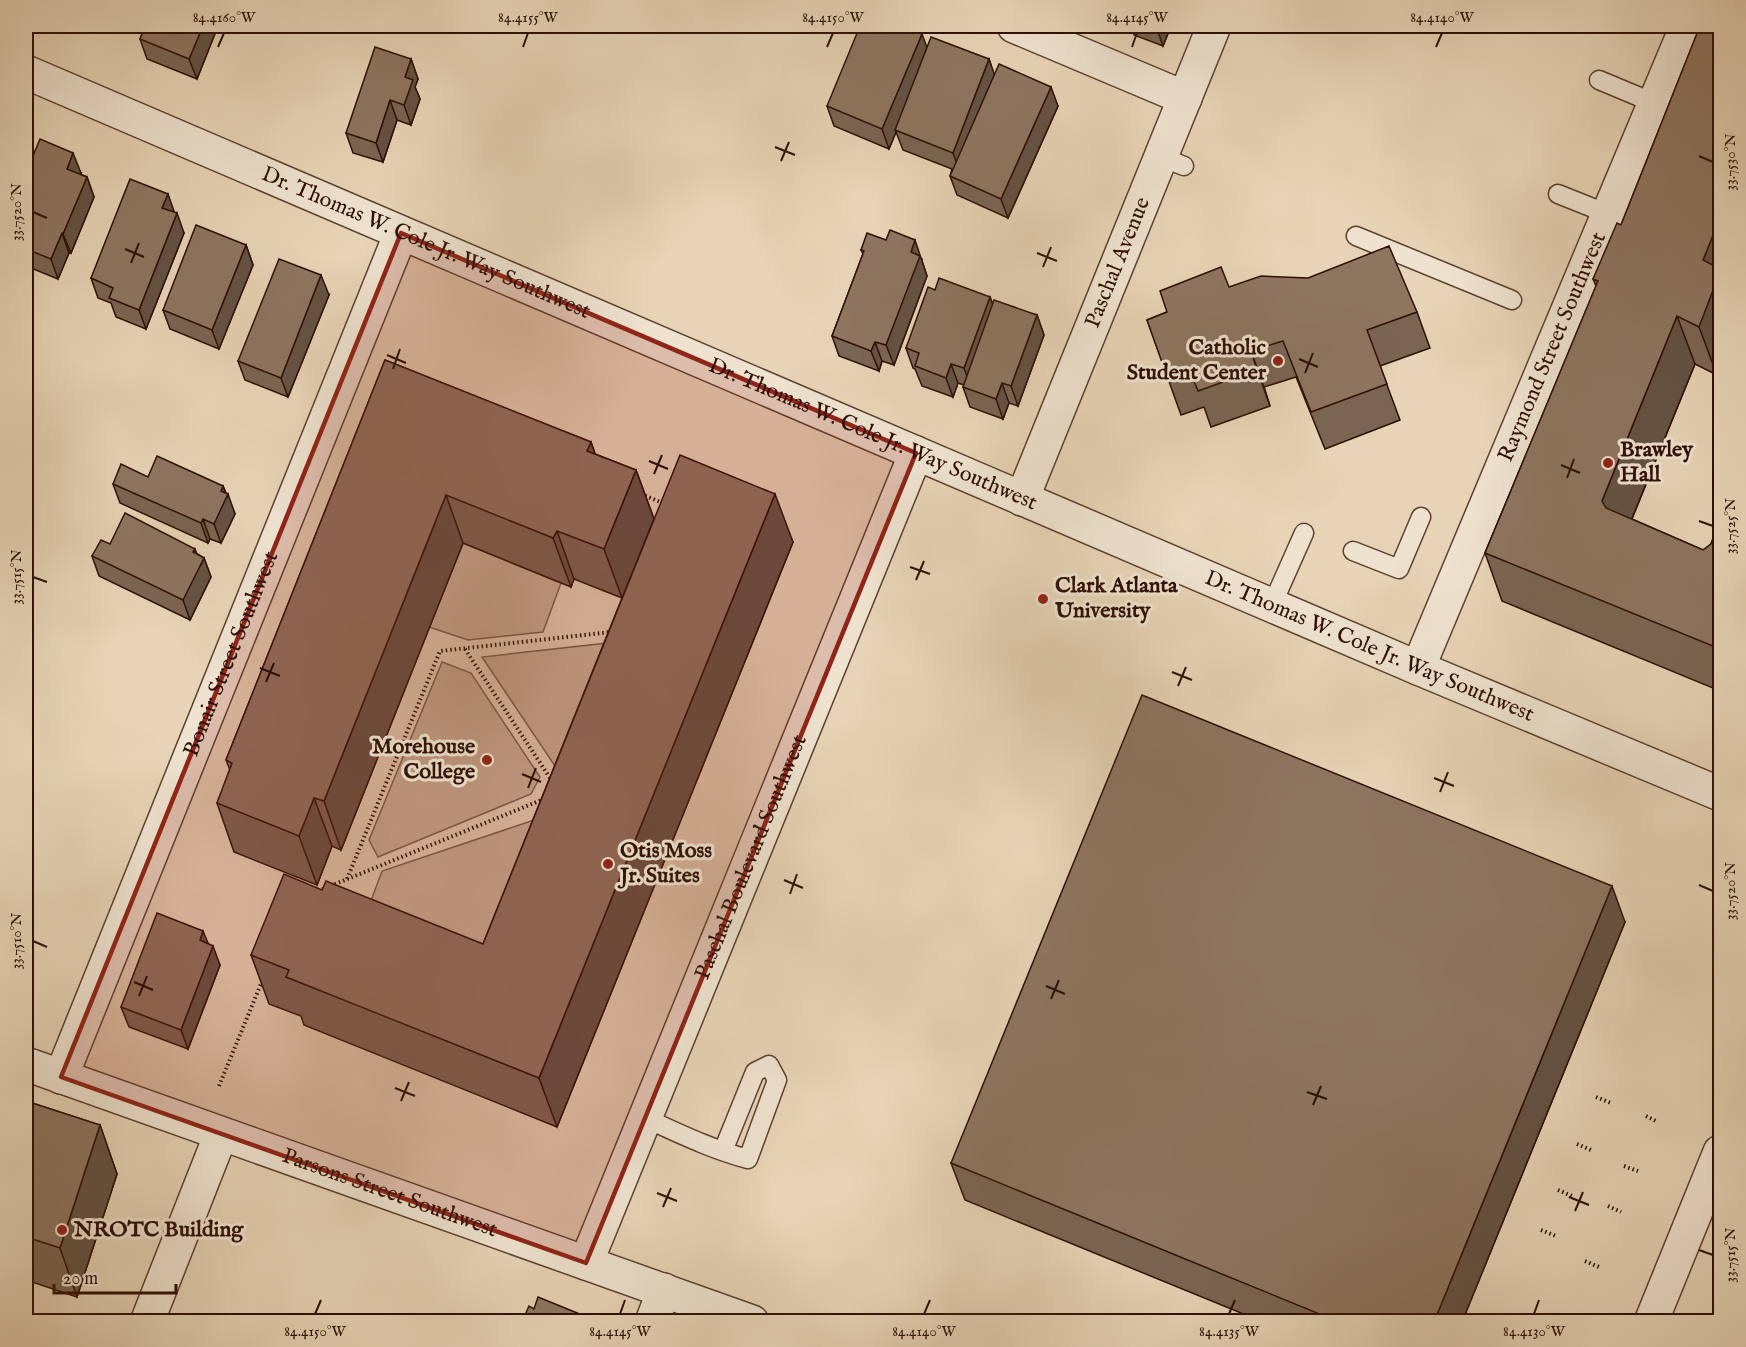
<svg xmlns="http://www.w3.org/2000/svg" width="1746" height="1347" font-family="'IM FELL English',serif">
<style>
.green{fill:#c8b398;stroke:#7b614e;stroke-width:1.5}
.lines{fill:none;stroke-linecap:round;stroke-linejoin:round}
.lane-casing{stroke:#5c4030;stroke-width:21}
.street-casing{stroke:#5c4030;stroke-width:36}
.path{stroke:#2e0f03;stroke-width:4;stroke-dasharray:1.5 3;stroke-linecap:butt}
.lane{stroke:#efe3d0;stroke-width:18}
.street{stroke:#efe3d0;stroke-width:33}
.wall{fill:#7a6553;stroke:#2e0f03;stroke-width:1.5}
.shaded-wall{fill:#635243;stroke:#2e0f03;stroke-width:1.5}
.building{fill:#8e7560;stroke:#2e0f03;stroke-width:1.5}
.marked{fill:#8f2418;fill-opacity:0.2;stroke:#8f2418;stroke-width:4.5;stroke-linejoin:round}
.ticks{fill:none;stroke:#2e0f03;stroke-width:2}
.poi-dot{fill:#8f2418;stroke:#efe3d0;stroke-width:2}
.labels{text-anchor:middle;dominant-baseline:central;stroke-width:6;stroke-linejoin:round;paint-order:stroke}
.street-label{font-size:22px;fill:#2e0f03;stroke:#efe3d0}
.poi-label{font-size:22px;font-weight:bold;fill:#2e0f03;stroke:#efe3d0;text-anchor:start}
.neatline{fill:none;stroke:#2e0f03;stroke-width:2}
.ticks-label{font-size:15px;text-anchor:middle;fill:#2e0f03}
</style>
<rect width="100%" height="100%" fill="#e7d4b6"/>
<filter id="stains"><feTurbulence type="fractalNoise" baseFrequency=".00333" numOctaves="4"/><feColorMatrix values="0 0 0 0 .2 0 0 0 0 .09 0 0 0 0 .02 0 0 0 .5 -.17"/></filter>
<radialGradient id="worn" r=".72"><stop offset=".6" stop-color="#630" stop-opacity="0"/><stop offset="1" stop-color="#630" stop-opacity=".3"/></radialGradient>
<g class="green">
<polygon points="463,543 561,583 543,632 468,640 429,627"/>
<polygon points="608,643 557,769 482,657"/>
<polygon points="442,662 471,673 540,777 531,794 378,857 369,840"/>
<polygon points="576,806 500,993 358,936 382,871"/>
</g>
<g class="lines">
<g class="lane-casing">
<g id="lane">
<polyline points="1599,80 1654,103"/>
<polyline points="1161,157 1184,166"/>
<polyline points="1558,194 1608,214"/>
<polyline points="1356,236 1512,300"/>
<polyline points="1353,551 1399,569 1421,517"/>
<polyline points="1272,605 1304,533"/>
<path d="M 645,1118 C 678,1133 713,1150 748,1159 L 777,1080 L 769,1065 L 755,1072 L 723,1151"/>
</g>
</g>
<g class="street-casing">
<g id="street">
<polyline points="1014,26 1185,98"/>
<path id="s1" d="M 26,72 L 1418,668 L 1720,794"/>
<path id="s2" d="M 1022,499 L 1214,26"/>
<path id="s3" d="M 1418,668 L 1687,26"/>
<path id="s4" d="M 26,1064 L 752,1322"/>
<path id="s5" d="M 61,1077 L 401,233"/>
<path id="s6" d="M 586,1263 L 916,453"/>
<polyline points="147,1322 221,1134"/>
<polyline points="652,1322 664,1290"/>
<polyline points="1651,1322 1720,1152"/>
</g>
</g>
<g class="path">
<polyline points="641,494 665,504"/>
<polyline points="465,649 552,781"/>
<polyline points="347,879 440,651 611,632"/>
<polyline points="318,891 544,799"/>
<polyline points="219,1086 263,979"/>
<polyline points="1596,1097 1611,1103"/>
<polyline points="1646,1116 1658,1122"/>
<polyline points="1577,1144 1591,1150"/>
<polyline points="1624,1166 1638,1171"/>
<polyline points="1558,1190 1572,1196"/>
<polyline points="1608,1206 1621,1212"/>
<polyline points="1541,1230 1556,1236"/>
<polyline points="1585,1261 1599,1267"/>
</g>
<use href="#lane" class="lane"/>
<use href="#street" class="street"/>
</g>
<g class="wall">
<polygon points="145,26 218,26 197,79 147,59 140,39"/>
<polygon points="1131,26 1171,26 1163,46 1134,35"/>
<polygon points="1700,26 1717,375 1695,364 1632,519 1703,550 1711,544 1720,519 1720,691 1502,601 1485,553 1596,286 1593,279 1621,225"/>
<polygon points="927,48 989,59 994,75 1058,106 1008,218 957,195 950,176 952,169 903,150 896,132 889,149 834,126 827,106"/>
<polygon points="411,59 418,79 415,87 420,99 411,125 397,120 383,162 353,153 346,133"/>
<polygon points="26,173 81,173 80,174 87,177 94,197 71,253 69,253 58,279 26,266"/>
<polygon points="174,213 184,233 146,329 116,317 111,303 98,298 91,278"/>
<polygon points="246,245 253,265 219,349 170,329 163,310"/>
<polygon points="861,250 922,259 922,261 927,276 894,365 882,361 879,371 839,356 832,336 863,254"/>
<polygon points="1229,287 1417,312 1430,348 1380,366 1400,420 1325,449 1296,377 1264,387 1270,406 1211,427 1204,407 1181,415 1147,320"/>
<polygon points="935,290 990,297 993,305 1037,315 1044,335 1018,406 1009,403 1003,419 970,407 963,387 964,385 958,383 953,397 922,386 915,369 913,368 906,348"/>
<polygon points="329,295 288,397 245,380 238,361"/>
<polygon points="385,360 591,442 595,454 636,470 654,519 793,542 557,1127 304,1025 301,1016 269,1004 251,955 322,890 483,944 622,598 574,579 571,587 463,543 341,850 332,846 317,885 234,852 217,803 230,770 226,760"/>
<polygon points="148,477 223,486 235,514 221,543 210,539 208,543 120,503 113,484"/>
<polygon points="110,544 196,553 204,558 211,577 190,620 99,576 92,556"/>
<polygon points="1625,922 1462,1322 1263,1322 965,1200 951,1163"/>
<polygon points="208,944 220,965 188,1049 129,1027 121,1007"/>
<polygon points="26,1101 100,1125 117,1174 77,1297 26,1280"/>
</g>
<g class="shaded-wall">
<polygon points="203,26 218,26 197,79 189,59"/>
<polygon points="1156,26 1171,26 1163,46"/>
<polygon points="922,34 929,53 895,130 896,132 889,149 882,129"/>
<polygon points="411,59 418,79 415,87 420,99 411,125 404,105 405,77"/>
<polygon points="989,59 996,79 960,172 953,153"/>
<polygon points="1051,87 1058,106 1008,218 1001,199"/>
<polygon points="390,100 397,120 383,162 376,143"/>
<polygon points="73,153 81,173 74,189 67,169"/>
<polygon points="87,177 94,197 71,253 63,234"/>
<polygon points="168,194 175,214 162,208"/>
<polygon points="177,213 184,233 146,329 139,310"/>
<polygon points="1720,218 1720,367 1717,375 1699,327 1703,260"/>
<polygon points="62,233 69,253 58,279 51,259"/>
<polygon points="915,240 927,276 894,365 886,345 911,252"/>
<polygon points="246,245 253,265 219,349 212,330"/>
<polygon points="321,275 329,295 288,397 281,378"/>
<polygon points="990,297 997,316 971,388 964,368"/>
<polygon points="1037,315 1044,335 1018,406 1011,386"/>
<polygon points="1677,316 1695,364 1619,550 1602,501"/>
<polygon points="875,342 882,361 879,371 871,351"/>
<polygon points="1251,351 1264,387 1270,406 1257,370"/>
<polygon points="951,364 958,383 953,397 946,378"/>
<polygon points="1002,383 1009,403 1003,419 996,399"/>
<polygon points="591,442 608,490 587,451"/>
<polygon points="636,470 654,519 622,598 604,549"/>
<polygon points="223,486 227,497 228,494 235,514 221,543 214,524 221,491"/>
<polygon points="775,494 793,542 557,1127 539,1078"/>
<polygon points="446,495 463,543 341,850 324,801"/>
<polygon points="203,519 210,539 208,543 201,523"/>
<polygon points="557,531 574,579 571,587 553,538"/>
<polygon points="195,549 201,565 204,558 211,577 190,620 183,600"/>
<polygon points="314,798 332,846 317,885 299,836"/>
<polygon points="1612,886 1625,922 1462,1322 1434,1322"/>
<polygon points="203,931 211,950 200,940"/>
<polygon points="213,946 220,965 188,1049 181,1030"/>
<polygon points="100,1125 117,1174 77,1297 60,1248"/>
</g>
<g class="building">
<polygon points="145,26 203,26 189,59 140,39"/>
<polygon points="860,26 902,26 922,34 882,129 827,106"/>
<polygon points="1700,26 1720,26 1720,218 1703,260 1720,269 1720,272 1699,327 1677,316 1602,501 1606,508 1703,550 1711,544 1720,519 1720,649 1485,553 1598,281 1593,279 1617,223 1621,225"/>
<polygon points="931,37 989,59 953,153 895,130"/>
<polygon points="375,47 411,59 405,77 413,80 404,105 390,100 376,143 346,133"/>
<polygon points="999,64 1051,87 1001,199 950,176"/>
<polygon points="40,139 73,153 67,169 87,177 63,234 62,233 51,259 26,249 26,173"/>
<polygon points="130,179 168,194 162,208 177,213 139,310 109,298 113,288 91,278"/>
<polygon points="196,225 246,245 212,330 163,310"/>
<polygon points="890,230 915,240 911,252 920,256 886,345 875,342 871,351 832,336 864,251 861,250 867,233 886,240"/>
<polygon points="1389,246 1417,312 1367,330 1387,384 1311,412 1283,341 1251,351 1257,370 1198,391 1190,371 1168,379 1147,320 1167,312 1160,291 1221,267 1229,287 1261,276 1308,278"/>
<polygon points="279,259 321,275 281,378 238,361"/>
<polygon points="939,278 990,297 964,368 951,364 946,378 915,366 919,353 906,348 928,287 935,290"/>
<polygon points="994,300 1037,315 1011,386 1002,383 996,399 963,387"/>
<polygon points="385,360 591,442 587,451 636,470 604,549 557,531 553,538 446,495 324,801 314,798 299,836 217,803 232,763 226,760"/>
<polygon points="680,455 775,494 539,1078 286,977 289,970 251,955 284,874 322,890 326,881 483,944"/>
<polygon points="157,456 223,486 221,491 228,494 214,524 203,519 201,523 113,484 121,464 148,477"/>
<polygon points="125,513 195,549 193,552 204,558 183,600 92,556 101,540 110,544"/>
<polygon points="1142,695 1612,886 1434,1322 1339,1322 951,1163"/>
<polygon points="157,913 203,931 200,940 213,946 181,1030 121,1007"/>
<polygon points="26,1101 100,1125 60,1248 26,1237"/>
<polygon points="538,1297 587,1317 585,1322 522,1322 529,1306 534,1309"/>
</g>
<path class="marked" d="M 401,233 L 916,453 L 586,1263 L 61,1077 Z"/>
<path class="ticks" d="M 218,47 L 224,33M 523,47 L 528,33M 827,47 L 833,33M 1132,47 L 1137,33M 1436,47 L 1442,33M 775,147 L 795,155M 1699,156 L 1713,162M 781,161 L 789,142M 33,212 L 47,218M 125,249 L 144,257M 1037,253 L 1057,261M 131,263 L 139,243M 1043,267 L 1051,247M 387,355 L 406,363M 1299,359 L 1318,367M 393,369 L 400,349M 1305,373 L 1313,353M 649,461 L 668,469M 1561,465 L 1580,473M 654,474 L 662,455M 1567,478 L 1574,459M 1699,521 L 1713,526M 910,567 L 930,574M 33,577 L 47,582M 916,580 L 924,561M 260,668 L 280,676M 1172,672 L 1192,680M 266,682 L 274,663M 1178,686 L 1186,667M 522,774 L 541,782M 1434,778 L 1454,786M 528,788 L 536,768M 1440,792 L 1448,772M 784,880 L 803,888M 1699,885 L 1713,891M 790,894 L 797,874M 33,941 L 47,947M 134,982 L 153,990M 1046,986 L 1065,994M 139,996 L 147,976M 1051,999 L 1059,980M 395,1088 L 415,1096M 1307,1092 L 1327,1099M 401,1101 L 409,1082M 1313,1105 L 1321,1086M 657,1193 L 677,1201M 1569,1197 L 1589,1205M 663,1207 L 671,1188M 1575,1211 L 1583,1192M 1699,1250 L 1713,1255M 315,1314 L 321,1300M 620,1314 L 625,1300M 924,1314 L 930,1300M 1229,1314 L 1235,1300M 1534,1314 L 1539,1300"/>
<g class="poi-dot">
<circle cx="1278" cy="361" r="6"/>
<circle cx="1608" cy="463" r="6"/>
<circle cx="1043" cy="599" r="6"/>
<circle cx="487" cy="760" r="6"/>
<circle cx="608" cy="864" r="6"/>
<circle cx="62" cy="1230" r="6"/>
</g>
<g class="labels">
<g class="street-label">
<text stroke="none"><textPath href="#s1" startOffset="435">Dr. Thomas W. Cole Jr. Way Southwest</textPath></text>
<text stroke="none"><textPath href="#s2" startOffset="255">Paschal Avenue</textPath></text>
<text stroke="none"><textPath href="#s3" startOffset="348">Raymond Street Southwest</textPath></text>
<text stroke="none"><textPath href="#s1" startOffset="921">Dr. Thomas W. Cole Jr. Way Southwest</textPath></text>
<text stroke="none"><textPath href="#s1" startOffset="1461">Dr. Thomas W. Cole Jr. Way Southwest</textPath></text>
<text stroke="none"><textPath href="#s5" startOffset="456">Bonair Street Southwest</textPath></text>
<text stroke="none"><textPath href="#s6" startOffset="438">Paschal Boulevard Southwest</textPath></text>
<text stroke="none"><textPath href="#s4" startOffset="386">Parsons Street Southwest</textPath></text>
</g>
<g class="poi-label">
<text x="1266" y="348" text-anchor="end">Catholic<tspan x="1266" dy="25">Student Center</tspan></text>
<text x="1620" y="450">Brawley<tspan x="1620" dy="25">Hall</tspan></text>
<text x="1055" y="586">Clark Atlanta<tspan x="1055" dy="25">University</tspan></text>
<text x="475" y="747" text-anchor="end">Morehouse<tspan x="475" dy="25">College</tspan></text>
<text x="620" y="851">Otis Moss<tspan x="620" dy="25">Jr. Suites</tspan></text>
<text x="74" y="1230">NROTC Building</text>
</g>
</g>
<rect width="1746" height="1347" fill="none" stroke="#e7d4b6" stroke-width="66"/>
<path d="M54 1284v9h122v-9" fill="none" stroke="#2e0f03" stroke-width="3"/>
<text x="63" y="1284" font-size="18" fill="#2e0f03" stroke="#efe3d0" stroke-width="4.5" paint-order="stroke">20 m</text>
<rect x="33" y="33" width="1680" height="1281" class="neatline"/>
<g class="ticks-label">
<text x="224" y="22">84.4160°W</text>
<text x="528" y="22">84.4155°W</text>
<text x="833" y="22">84.4150°W</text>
<text x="1137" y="22">84.4145°W</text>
<text x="1442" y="22">84.4140°W</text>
<text transform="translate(1730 162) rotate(-90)" y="5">33.7530°N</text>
<text transform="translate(16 212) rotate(-90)" y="5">33.7520°N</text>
<text transform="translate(1730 526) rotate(-90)" y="5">33.7525°N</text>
<text transform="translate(16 577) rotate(-90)" y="5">33.7515°N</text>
<text transform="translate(1730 891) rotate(-90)" y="5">33.7520°N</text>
<text transform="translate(16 941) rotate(-90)" y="5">33.7510°N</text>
<text transform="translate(1730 1255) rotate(-90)" y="5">33.7515°N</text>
<text x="315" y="1336">84.4150°W</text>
<text x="620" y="1336">84.4145°W</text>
<text x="924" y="1336">84.4140°W</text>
<text x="1229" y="1336">84.4135°W</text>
<text x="1534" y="1336">84.4130°W</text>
</g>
<rect width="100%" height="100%" filter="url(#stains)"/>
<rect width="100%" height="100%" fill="url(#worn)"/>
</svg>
